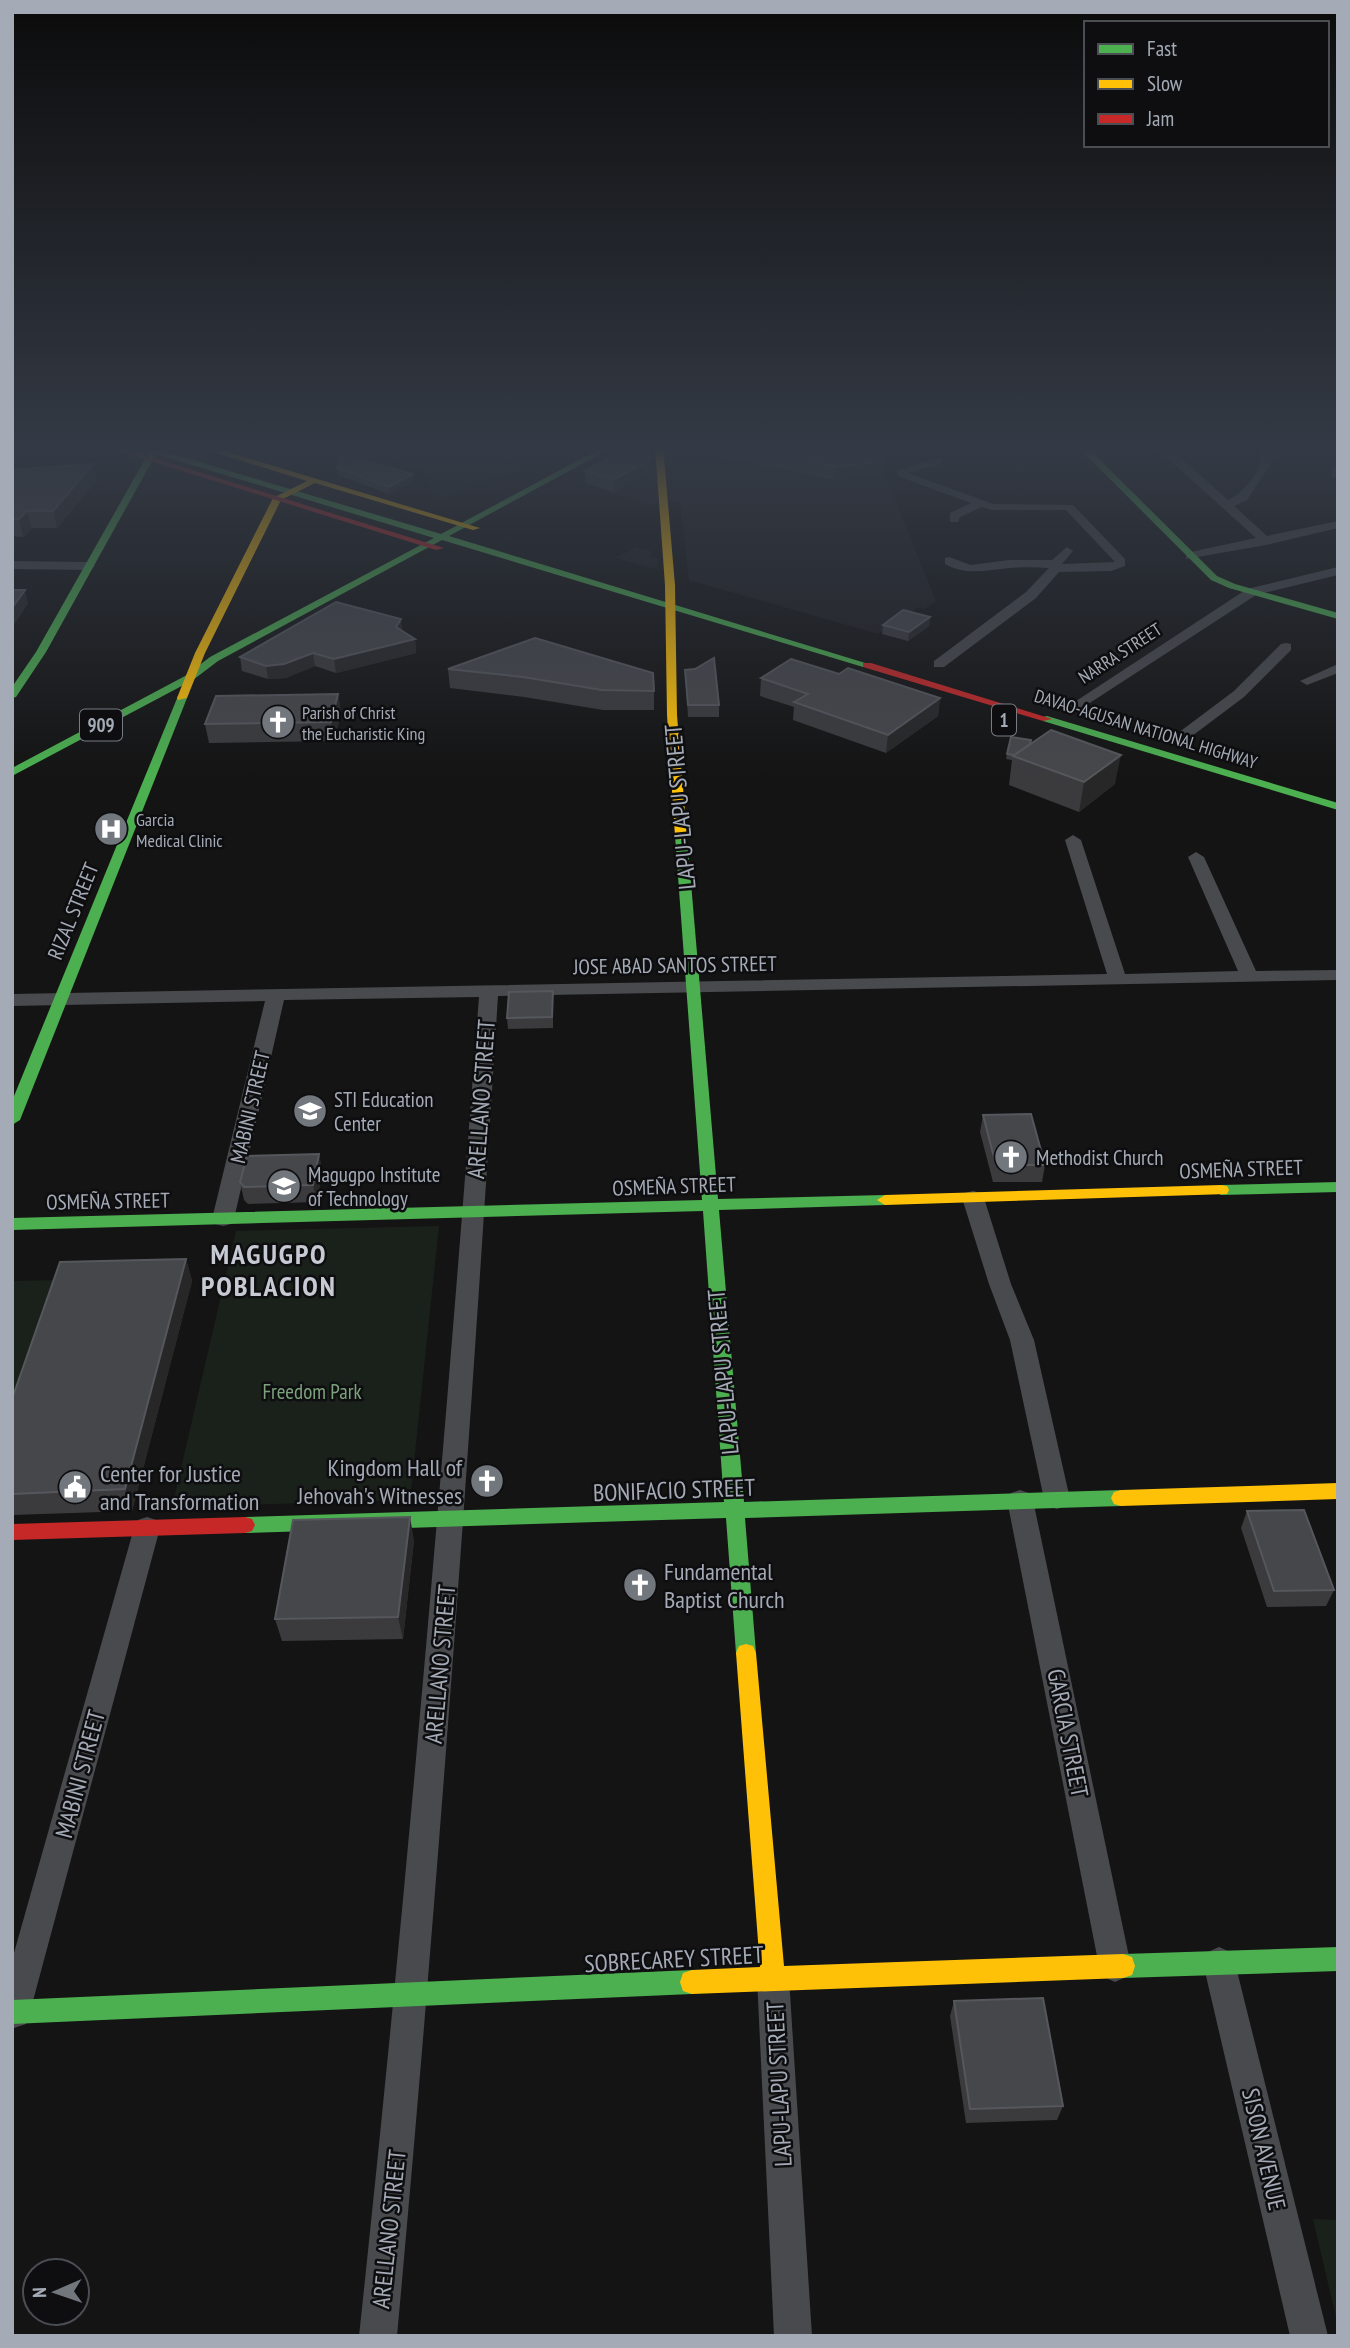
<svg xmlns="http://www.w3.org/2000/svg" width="1350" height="2348" font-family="'PT Sans Narrow',sans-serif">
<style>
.built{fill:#1e1e20}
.green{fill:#1a211b}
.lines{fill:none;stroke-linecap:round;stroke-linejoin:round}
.street{fill:#484a4d;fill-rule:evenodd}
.fast{fill:#4caf50;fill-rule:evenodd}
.slow{fill:#ffc107;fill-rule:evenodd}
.jam{fill:#c62828;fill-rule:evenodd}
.wall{fill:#3b3b3e}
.shaded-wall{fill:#272728}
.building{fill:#46474b;stroke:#55575c;stroke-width:2}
.labels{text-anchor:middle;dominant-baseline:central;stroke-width:5;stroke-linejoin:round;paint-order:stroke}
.far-street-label{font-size:18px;fill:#a4abb6;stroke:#0e0e10}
.far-poi-label{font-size:18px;fill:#a4abb6;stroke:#0e0e10;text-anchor:start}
.shield{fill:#0e0e10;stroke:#777c84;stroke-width:2}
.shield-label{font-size:19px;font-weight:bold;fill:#a4abb6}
.street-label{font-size:21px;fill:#a4abb6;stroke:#0e0e10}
.poi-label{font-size:21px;fill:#a4abb6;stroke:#0e0e10;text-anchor:start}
.park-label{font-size:21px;fill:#7ba27b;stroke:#0e0e10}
.near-street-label{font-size:24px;fill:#a4abb6;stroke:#0e0e10}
.near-poi-label{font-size:24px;fill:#a4abb6;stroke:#0e0e10;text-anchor:start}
.district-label{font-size:28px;font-weight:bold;letter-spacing:2px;fill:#c6cad2;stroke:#0e0e10}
</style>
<rect width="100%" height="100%" fill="#141414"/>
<g class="built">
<polygon points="640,446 865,446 878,458 936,601 924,609 918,607 878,634 689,580 680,501 649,505 576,481"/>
<polygon points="636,547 653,552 648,556 659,559 656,569 615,558"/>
</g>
<g class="green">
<polygon points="388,446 530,446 499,465 516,469 437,499 430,488 424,468 401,465"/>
<polygon points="439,1226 410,1500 172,1507 236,1231"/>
<polygon points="64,1280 12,1433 12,1281"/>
<polygon points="1313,2219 1338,2220 1338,2326"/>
</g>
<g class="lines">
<g class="street">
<path d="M 1147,446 L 1227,446 L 1222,449 L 1173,451 L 1228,500 C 1245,493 1269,464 1258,446 L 1268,446 L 1273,454 L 1273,461 L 1247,500 L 1234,506 L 1267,536 L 1338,521 L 1338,528 L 1266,545 L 1186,559 L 1186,553 L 1256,538 L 1161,452 L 1087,455 L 1082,452 L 1087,449 Z"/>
<path d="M 939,458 L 943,459 L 943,463 L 908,473 L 993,504 L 1073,505 L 1125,559 L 1125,566 L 1111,571 L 1059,572 L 1036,598 L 944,667 L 934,667 L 934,661 L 1026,592 L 1049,568 C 1036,567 1023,567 1010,568 C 986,570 967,576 945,564 L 945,558 L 949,557 L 971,565 L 1009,560 L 1052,560 L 1067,547 L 1073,551 L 1062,564 L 1115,562 L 1066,510 L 992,510 L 982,507 L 960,517 L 958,522 L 950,522 L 950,513 L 971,503 L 900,477 L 896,471 Z"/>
<polygon points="1338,466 1338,479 1332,476 1332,469"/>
<polygon points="12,561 89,562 95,566 89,570 12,569"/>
<polygon points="1338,567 1338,575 1256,595 1082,708 1072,708 1070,705 1247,589"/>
<polygon points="1286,643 1291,644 1291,650 1244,697 1188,739 1178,739 1176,736 1178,733 1234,691 1281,644"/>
<polygon points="1338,664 1338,673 1307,685 1300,681"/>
<path d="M 1073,835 L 1081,840 L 1125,974 L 1238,971 L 1188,857 L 1196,852 L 1204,857 L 1256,971 L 1338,970 L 1338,980 L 498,996 C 470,1443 438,1890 397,2336 L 359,2336 C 407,1890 445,1444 479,997 L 284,1000 L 234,1219 L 231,1224 L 223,1226 L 215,1224 L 212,1219 L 265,1001 L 12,1006 L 12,994 L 1107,974 L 1065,840 Z"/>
<polygon points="973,1191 981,1193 984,1198 1011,1284 1034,1340 1070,1499 1066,1506 1057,1509 1048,1506 1044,1499 1010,1340 989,1284 962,1198 965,1193"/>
<polygon points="1020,1490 1029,1493 1033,1500 1131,1966 1126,1977 1115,1982 1104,1977 1099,1966 1007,1500 1011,1493"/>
<polygon points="147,1517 156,1520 160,1528 30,2012 26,2024 14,2028 12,1960 134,1528 138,1520"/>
<polygon points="1219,1947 1230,1952 1235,1963 1328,2336 1290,2336 1203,1963 1208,1952"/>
<polygon points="773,1962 784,1967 789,1978 812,2336 774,2336 757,1978 762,1967"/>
</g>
<g class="fast">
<polygon points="135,446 162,446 159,450 441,534 605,446 615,446 449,536 872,665 863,667 442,540 218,661 193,680 12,776 12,768 185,676 210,657 434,538 156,454 46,652 16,697 12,698 12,687 36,652 149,452"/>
<polygon points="1077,446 1086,446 1217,576 1235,584 1338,613 1338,619 1229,588 1211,580"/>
<polygon points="178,696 187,698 20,1120 12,1125 12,1101"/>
<polygon points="1047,716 1338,803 1338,810 1043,721 1043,717"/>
<polygon points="681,832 687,836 718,1199 885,1195 893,1200 885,1205 719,1210 744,1502 1121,1490 1128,1492 1131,1498 1128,1504 1121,1506 745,1518 756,1653 753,1660 746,1662 739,1660 736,1653 726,1518 245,1533 238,1531 235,1525 238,1519 245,1517 724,1502 703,1211 12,1230 12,1218 702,1200 675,836"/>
<polygon points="1338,1182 1338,1192 1221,1195 1213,1190 1221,1185"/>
<polygon points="1338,1947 1338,1971 1123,1978 1114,1975 1111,1966 1114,1957 1123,1954"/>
<polygon points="692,1970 701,1973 704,1982 701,1991 692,1994 12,2024 12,2000"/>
</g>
<g class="slow">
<polygon points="194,446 207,446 480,528 473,530 315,483 281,500 205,653 187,698 178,700 177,698 195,653 273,498 307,481"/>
<polygon points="655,446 663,446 675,585 677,715 687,836 681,840 675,836 667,715 665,585"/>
<polygon points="1221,1185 1227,1186 1229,1190 1227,1194 885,1205 877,1200 885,1195"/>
<polygon points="1338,1483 1338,1499 1121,1506 1114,1504 1111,1498 1114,1492 1121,1490"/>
<polygon points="746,1644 753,1646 756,1653 784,1966 1123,1954 1132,1957 1135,1966 1132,1975 1123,1978 692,1994 683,1991 680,1982 683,1973 692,1970 760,1967 736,1653 739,1646"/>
</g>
<g class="jam">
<polygon points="102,446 115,446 444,548 436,550"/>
<polygon points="863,663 871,663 1052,719 1043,721 863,667"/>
<polygon points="245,1517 252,1519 255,1525 252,1531 245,1533 12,1540 12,1524"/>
</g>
</g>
<g class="wall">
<polygon points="674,446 879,446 884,461 883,473 833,480 716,455 695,457 681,455 675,452"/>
<polygon points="650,460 650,472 613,492 586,483 585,471"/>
<polygon points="337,468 414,481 389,494 338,475"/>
<polygon points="12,470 97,480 57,528 32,528 23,537 12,536"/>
<polygon points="930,617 929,626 908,641 882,634 883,625"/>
<polygon points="402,631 415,639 416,653 336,673 315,666 286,678 268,679 242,671 240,657"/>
<polygon points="448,669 654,691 654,710 603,710 524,697 450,688"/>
<polygon points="685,670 719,705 719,717 688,717"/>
<polygon points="839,674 940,698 938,716 886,753 793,720 794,707 760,696 761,678"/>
<polygon points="338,694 341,713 334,741 209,743 205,724"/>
<polygon points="1011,737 1031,744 1115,784 1079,812 1009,785 1012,760 1006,759"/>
<polygon points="553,991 553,1028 508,1029 507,1018"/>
<polygon points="983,1115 1045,1165 1042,1182 993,1182 980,1132"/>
<polygon points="319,1154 322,1171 317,1202 248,1204 244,1200 240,1182"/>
<polygon points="186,1259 192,1281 132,1511 12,1515 12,1399"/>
<polygon points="1247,1511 1334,1590 1326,1606 1267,1607 1241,1528"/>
<polygon points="414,1540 403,1639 282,1641 275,1619"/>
<polygon points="954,2001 1063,2106 1057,2120 966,2123 950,2016"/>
</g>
<g class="shaded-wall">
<polygon points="695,446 717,446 716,455 695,457"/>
<polygon points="650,460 650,472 613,492 613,480"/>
<polygon points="884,461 883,473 833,480 834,467"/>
<polygon points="93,464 97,480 57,528 53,511"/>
<polygon points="413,474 414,481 389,494 389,487"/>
<polygon points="27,511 32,528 23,537 19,519"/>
<polygon points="25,590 28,604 13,626 12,608"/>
<polygon points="930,617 929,626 908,641 909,632"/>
<polygon points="401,619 403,633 396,627"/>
<polygon points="415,639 416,653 336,673 334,659"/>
<polygon points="313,653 315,666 286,678 268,679 266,666"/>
<polygon points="338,694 341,713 334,741 331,722"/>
<polygon points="940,698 938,716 886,753 888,735"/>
<polygon points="1121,755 1115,784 1079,812 1084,782"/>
<polygon points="319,1154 322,1171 317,1202 313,1185"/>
<polygon points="186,1259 192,1281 132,1511 125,1489"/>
<polygon points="410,1517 414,1540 403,1639 398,1617"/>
</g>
<g class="building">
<polygon points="630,446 648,446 650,460 613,480 585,471"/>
<polygon points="735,446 879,446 884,461 834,467"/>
<polygon points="341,454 413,474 389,487 337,468"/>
<polygon points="93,464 53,511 27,511 19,519 12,519 12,470"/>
<polygon points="12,590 25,590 12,608"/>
<polygon points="336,602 401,619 396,627 415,639 334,659 313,653 284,664 266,666 240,657"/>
<polygon points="903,610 930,617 909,632 883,625"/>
<polygon points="535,638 653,673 654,691 602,690 523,677 448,669"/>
<polygon points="714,658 719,705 688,705 685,670 695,669"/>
<polygon points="791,659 839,674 848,668 940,698 888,735 794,702 808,694 761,678"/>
<polygon points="338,694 331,722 205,724 216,696"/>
<polygon points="1051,730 1121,755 1084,782 1013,756"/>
<polygon points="1011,737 1031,740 1030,744 1014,755 1007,754"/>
<polygon points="553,991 552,1017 507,1018 509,992"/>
<polygon points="1031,1114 1045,1165 996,1165 983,1115"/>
<polygon points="319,1154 313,1185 244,1187 240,1182 247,1156"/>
<polygon points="186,1259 125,1489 12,1494 12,1399 60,1262"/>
<polygon points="1304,1510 1334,1590 1274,1591 1247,1511"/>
<polygon points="410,1517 398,1617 275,1619 293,1520"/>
<polygon points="1043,1998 1063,2106 970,2109 954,2001"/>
</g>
<linearGradient id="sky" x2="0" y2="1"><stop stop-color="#0b0b0b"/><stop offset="0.58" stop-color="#343a45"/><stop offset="1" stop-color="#343a45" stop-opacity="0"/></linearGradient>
<rect width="1350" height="775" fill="url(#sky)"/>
<defs>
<g id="church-disc" transform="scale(1.75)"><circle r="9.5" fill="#72767d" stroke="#0e0e10"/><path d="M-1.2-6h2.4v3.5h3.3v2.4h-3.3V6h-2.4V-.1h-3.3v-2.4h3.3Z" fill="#fff"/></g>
<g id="hospital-disc" transform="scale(1.75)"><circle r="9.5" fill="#72767d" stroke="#0e0e10"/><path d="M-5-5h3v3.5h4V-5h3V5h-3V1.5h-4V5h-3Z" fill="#fff"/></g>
<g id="school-disc" transform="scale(1.75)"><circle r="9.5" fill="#72767d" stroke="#0e0e10"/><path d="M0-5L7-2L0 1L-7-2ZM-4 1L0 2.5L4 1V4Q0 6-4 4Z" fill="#fff"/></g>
<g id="university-disc" transform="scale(1.75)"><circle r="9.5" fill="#72767d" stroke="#0e0e10"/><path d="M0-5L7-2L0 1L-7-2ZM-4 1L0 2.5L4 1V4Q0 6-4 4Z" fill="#fff"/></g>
<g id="civic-disc" transform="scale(1.75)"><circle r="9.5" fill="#72767d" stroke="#0e0e10"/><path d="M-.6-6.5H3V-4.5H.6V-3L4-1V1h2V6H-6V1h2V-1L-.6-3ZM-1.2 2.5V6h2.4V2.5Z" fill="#fff"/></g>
</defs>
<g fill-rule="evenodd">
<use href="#church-disc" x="278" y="722"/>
<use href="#hospital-disc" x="111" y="829"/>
<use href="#school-disc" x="310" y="1111"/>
<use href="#church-disc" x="1011" y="1157"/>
<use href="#university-disc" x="284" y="1186"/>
<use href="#church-disc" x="487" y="1481"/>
<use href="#civic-disc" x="75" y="1487"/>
<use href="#church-disc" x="640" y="1585"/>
</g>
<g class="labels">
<g class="far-street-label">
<text transform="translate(1120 653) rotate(-33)">NARRA STREET</text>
<text transform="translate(1146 729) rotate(17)">DAVAO-AGUSAN NATIONAL HIGHWAY</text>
</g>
<g class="far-poi-label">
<text x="302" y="712">Parish of Christ<tspan x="302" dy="21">the Eucharistic King</tspan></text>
<text x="136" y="819">Garcia<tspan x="136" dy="21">Medical Clinic</tspan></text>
</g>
<g class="shield">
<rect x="992" y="704.5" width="24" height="31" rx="5"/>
<rect x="80" y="709.5" width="42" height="31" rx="5"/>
</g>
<g class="shield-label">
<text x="1004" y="720">1</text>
<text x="101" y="725">909</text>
</g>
<g class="street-label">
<text transform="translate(73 911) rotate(-68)">RIZAL STREET</text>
<text transform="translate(675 965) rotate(-1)">JOSE ABAD SANTOS STREET</text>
<text transform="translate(250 1107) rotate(-77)">MABINI STREET</text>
<text transform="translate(1241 1169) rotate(-2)">OSMEÑA STREET</text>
<text transform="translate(674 1186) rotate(-2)">OSMEÑA STREET</text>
<text transform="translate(108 1201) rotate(-1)">OSMEÑA STREET</text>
</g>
<g class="poi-label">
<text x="334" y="1099">STI Education<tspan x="334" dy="24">Center</tspan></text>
<text x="1036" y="1157">Methodist Church</text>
<text x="308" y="1174">Magugpo Institute<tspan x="308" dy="24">of Technology</tspan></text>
</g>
<g class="park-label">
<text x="312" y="1391">Freedom Park</text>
</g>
<g class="near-street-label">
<text transform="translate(680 807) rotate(-95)">LAPU-LAPU STREET</text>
<text transform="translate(481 1099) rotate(-86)">ARELLANO STREET</text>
<text transform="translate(723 1372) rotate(-95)">LAPU-LAPU STREET</text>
<text transform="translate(674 1490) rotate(-2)">BONIFACIO STREET</text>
<text transform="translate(440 1664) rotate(-85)">ARELLANO STREET</text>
<text transform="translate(1068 1733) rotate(79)">GARCIA STREET</text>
<text transform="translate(80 1774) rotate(-75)">MABINI STREET</text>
<text transform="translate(674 1959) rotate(-3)">SOBRECAREY STREET</text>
<text transform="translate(779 2084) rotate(-93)">LAPU-LAPU STREET</text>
<text transform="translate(1264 2149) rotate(77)">SISON AVENUE</text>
<text transform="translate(389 2229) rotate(-84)">ARELLANO STREET</text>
</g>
<g class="near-poi-label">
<text x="462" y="1467" text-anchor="end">Kingdom Hall of<tspan x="462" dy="28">Jehovah's Witnesses</tspan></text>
<text x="100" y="1473">Center for Justice<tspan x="100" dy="28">and Transformation</tspan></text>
<text x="664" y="1571">Fundamental<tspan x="664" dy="28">Baptist Church</tspan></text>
</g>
<g class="district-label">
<text x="269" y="1253">MAGUGPO<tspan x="269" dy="32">POBLACION</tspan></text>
</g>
</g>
<rect width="1350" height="2348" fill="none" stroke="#a4abb6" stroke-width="28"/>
<rect x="1084" y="21" width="245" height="126" fill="#0e0e10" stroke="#4a4d52" stroke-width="2"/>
<rect x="1098" y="44" width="35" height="10" fill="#4caf50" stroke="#4a4d52" stroke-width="2"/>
<text x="1147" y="56" font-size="21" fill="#a4abb6">Fast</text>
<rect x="1098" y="79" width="35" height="10" fill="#ffc107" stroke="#4a4d52" stroke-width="2"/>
<text x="1147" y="91" font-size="21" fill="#a4abb6">Slow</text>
<rect x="1098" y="114" width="35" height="10" fill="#c62828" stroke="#4a4d52" stroke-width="2"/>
<text x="1147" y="126" font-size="21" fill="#a4abb6">Jam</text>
<g transform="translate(56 2292) rotate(268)"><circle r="33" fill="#0e0e10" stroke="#4a4d52" stroke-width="2"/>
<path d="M0-5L12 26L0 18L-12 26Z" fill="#72767d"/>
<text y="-10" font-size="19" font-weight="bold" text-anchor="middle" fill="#a4abb6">N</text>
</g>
</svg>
